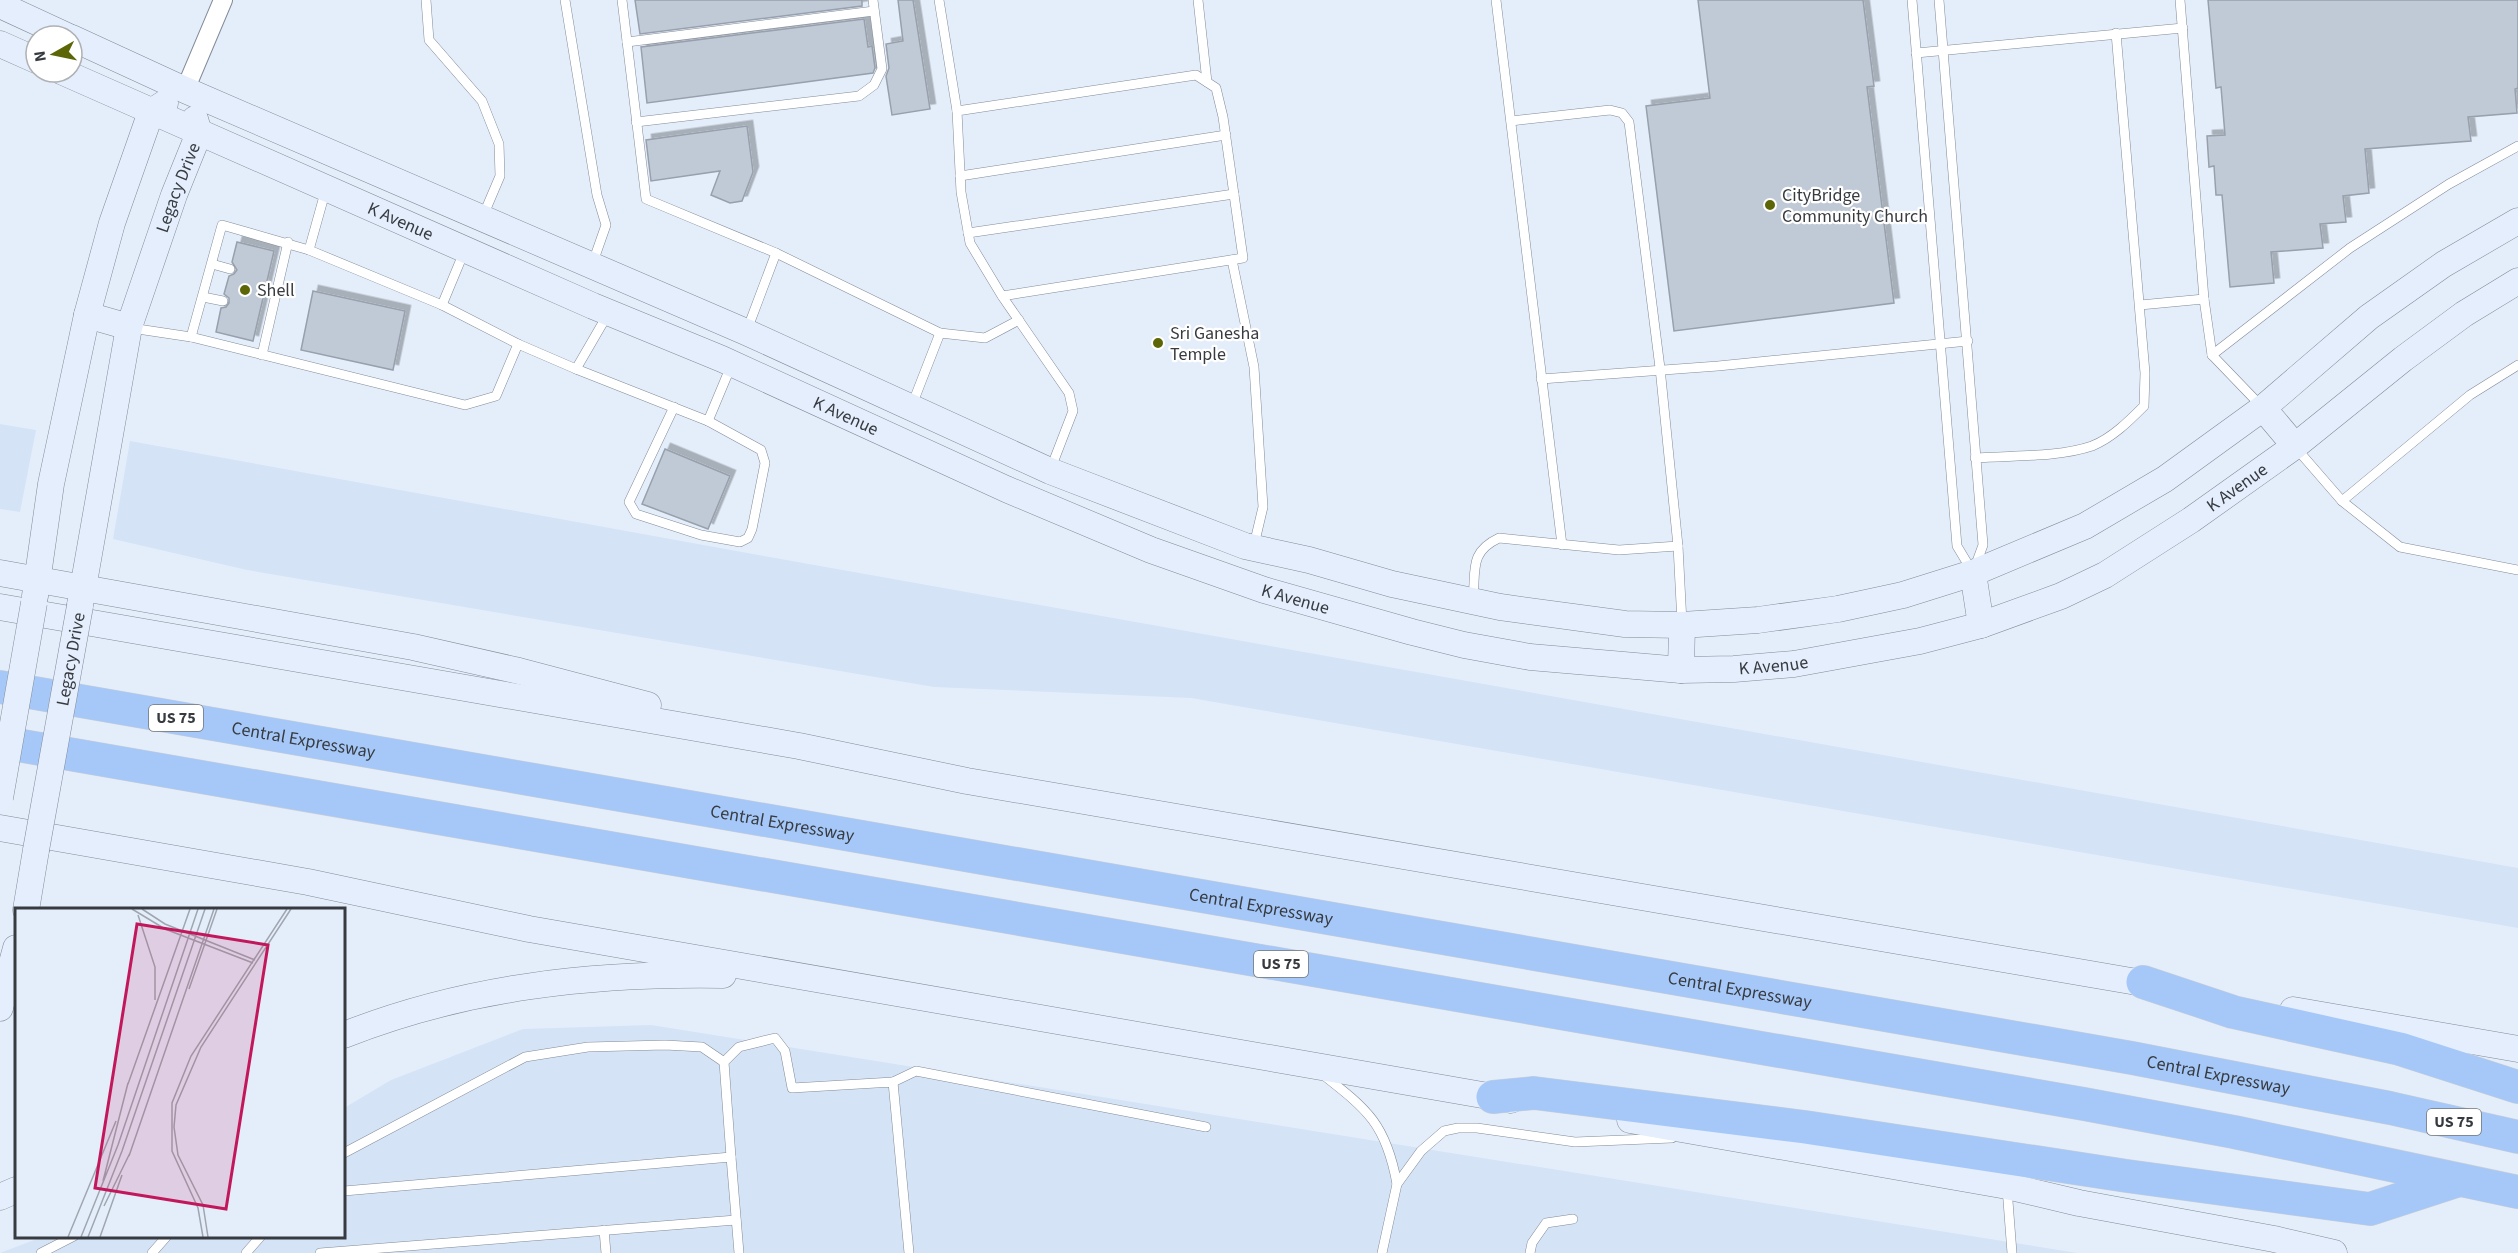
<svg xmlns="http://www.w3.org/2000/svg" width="2518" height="1253" font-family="'Source Sans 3',sans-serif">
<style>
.built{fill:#d5e3f6}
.building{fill:#c0cad7;stroke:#97a0ac;stroke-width:1.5;filter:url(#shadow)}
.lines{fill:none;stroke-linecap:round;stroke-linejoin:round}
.lane-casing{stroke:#828b97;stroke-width:10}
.street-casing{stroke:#828b97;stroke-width:20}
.secondary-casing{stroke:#828b97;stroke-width:27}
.highway-casing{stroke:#cfd0d1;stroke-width:34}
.lane{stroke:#fff;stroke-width:9}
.street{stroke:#fff;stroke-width:18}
.secondary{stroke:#e4eefd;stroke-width:26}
.highway{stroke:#a5c8f9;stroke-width:33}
.secondary-bridge-casing{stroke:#828b97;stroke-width:27;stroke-linecap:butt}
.secondary-bridge{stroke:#e4eefd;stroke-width:26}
.poi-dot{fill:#5d6606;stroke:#fff;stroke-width:2}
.labels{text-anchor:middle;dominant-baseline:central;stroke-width:4.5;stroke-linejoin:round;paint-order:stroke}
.shield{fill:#fff;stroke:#737679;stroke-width:1.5}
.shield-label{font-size:16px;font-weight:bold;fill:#373b40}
.street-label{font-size:18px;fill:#373b40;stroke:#fff}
.poi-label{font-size:18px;fill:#373b40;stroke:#fff;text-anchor:start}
.inset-road{fill:none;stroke:#9fa6b0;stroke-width:1.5}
.view{fill:#c2185b;fill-opacity:0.15;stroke:#c2185b;stroke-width:3}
.inset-edge{fill:none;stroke:#373b40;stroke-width:3}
</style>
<defs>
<filter id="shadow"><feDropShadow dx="5.5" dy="-5.5" stdDeviation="0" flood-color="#0004"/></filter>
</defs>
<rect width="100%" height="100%" fill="#e4eefb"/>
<g class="built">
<polygon points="0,424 36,430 20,512 0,509"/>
<polygon points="130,441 764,556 2518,868 2518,928 1191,698 934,687 247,570 113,539"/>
<polygon points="651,1025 2077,1253 0,1253 42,1237 344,1236 344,1108 391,1080 523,1029"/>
</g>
<g class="building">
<polygon points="635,0 862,0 862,6 640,34"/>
<polygon points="898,0 913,0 930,109 892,115 886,76 889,68 886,44 903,41"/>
<polygon points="1698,0 1863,0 1874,86 1867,87 1894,303 1674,331 1646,106 1710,98"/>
<polygon points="2208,0 2518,0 2518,88 2515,89 2517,113 2468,117 2471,141 2365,149 2369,193 2343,196 2346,222 2320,224 2323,248 2271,252 2274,283 2230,287 2222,195 2216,195 2214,166 2209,167 2207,136 2225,135 2221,87 2216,88"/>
<polygon points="864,19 868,47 872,46 875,68 873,73 647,103 641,47"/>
<polygon points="747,126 753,172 742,201 730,203 711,195 720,171 651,181 646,140"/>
<polygon points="237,242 274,251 253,341 216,332 221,308 226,307 229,303 229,298 224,294 229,276 234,274 237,270 232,262"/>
<polygon points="313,291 405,311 393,370 301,350"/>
<polygon points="665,449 730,476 708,529 642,504"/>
</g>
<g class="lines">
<g class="lane-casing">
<g id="lane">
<polyline points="426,0 429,40 482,101 499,144 500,176 483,216"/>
<polyline points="565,0 597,195 606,225 592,265"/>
<polyline points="622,0 646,199 776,253 747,330"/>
<polyline points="939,0 957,111"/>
<polyline points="1198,0 1207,82"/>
<polyline points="1496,0 1562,545"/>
<polyline points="1912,0 1957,546 1972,571"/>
<polyline points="1939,0 1983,545 1975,567"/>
<polyline points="2180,0 2204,299 2212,355 2263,408"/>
<polyline points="627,42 874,11"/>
<polyline points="1916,53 2183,28"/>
<polyline points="1511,121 1610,110 1622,113 1629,122 1660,368 1678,546 1682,623"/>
<polyline points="636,122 859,96 874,85 882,69 873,0"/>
<polyline points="960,176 1226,135"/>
<polyline points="326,189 309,250 442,305"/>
<polyline points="968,233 1234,194"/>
<polyline points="776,253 940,333 912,405"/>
<polyline points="1232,260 1254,367 1263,507 1254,545"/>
<polyline points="212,264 230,269"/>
<polyline points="1002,296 1243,258 1223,117 1216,88 1196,75 957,111 961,192 970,243 1002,296 1069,393 1073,411 1051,468"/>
<polyline points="203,297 223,301"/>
<polyline points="2140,305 2204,299"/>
<polyline points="131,328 191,337 465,405 496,396 518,344 442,305 464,252"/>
<polyline points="940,333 985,338 1019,320"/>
<polyline points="191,337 222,225 309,250"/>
<polyline points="518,344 576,369 608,314"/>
<polyline points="262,355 288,242"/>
<polyline points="2212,355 2350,248 2449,184 2518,146"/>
<polyline points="576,369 708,421 731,366"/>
<polyline points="1541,379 1718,366 1968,341"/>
<polyline points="674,407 629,502 636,514 701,535 740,542 748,538 752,529 765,463 761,450 708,421"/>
<polyline points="2296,448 2342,501 2400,547 2518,570"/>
<path d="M 1975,458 C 2012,455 2056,458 2092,446 C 2112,438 2129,421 2144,406 L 2145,373 L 2116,33"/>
<polyline points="2342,501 2470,395 2518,365"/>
<path d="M 1473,599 C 1476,570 1469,552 1499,538 L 1619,550 L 1678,546"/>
<path d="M 1322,1074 C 1368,1110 1386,1124 1397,1184"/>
<polyline points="893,1082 916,1071 1206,1127"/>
<polyline points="344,1153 525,1057 588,1047 665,1045 702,1047 724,1062"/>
<polyline points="731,1157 724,1062 739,1047 775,1038 785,1051 792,1088 893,1082 909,1253"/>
<polyline points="2007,1188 2012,1253"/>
<polyline points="344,1191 731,1157 739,1253"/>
<polyline points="604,1230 606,1253"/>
<polyline points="41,1253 74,1236"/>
<polyline points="152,1253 167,1236"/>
<polyline points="246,1253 261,1236"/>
<polyline points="320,1253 736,1220"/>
<polyline points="1382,1253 1397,1184 1421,1151 1444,1131 1458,1128 1477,1128 1575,1142 1672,1138"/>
<polyline points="1530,1253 1532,1243 1546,1223 1573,1219"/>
</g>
</g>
<g class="street-casing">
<polyline id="street" points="185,90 223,0"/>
</g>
<g class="secondary-casing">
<g id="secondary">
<polyline points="0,5 67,36"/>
<polyline points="72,38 185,90 746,332 1050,471 1245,546 1309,560 1392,584 1500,607 1625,624 1682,625 1758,620 1838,609 1903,595 1973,573 2085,526 2165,479 2263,408 2369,317 2444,264 2518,221"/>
<polyline points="0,44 36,60"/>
<path id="s1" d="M 63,72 L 593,306 L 722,359 L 1006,489 L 1151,550 L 1264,590 L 1412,632 L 1464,645 L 1530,657 L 1612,664 L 1681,670 L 1734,669 L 1794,664 L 1920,641 L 1981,625 L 2061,596 L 2105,575 L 2191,520 L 2295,446 L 2403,359 L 2464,314 L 2518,281"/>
<polyline points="87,315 129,327"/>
<polyline points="2263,408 2295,446"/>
<polyline points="0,573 413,647 519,671 648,705"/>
<polyline points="1973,573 1981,625"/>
<polyline points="35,596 51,484 87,315 112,223 151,112 165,103"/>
<path id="s2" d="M 80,605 L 129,327 L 174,195 L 199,133 L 195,119"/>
<polyline points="0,607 799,746 967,781 2160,986"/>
<polyline points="1681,670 1682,625"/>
<polyline points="0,828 308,882 529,929 1511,1100"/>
<polyline points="26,910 36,850"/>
<polyline points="0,1008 16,948"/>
<polyline points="2293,1010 2518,1049"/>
<path d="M 344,1035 C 465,987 593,973 723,975"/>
<polyline points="1630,1120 2007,1186 2079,1203 2274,1239 2334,1253"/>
<polyline points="0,1197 16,1190"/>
</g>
</g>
<g class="highway-casing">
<g id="highway">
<path id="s3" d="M 0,687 L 2132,1058 L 2390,1108 L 2518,1137"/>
<polyline points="0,742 2084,1104 2234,1132 2518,1192"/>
<polyline points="2143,982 2233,1012 2400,1049 2518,1087"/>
<polyline points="1493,1097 1534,1093 1805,1127 2127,1176 2370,1209 2459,1180"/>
</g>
</g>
<use href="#lane" class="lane"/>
<use href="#street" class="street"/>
<use href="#secondary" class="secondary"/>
<use href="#highway" class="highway"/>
<g class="secondary-bridge-casing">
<g id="secondary-bridge">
<polyline points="0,798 34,603"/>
<path id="s4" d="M 36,850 L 80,606"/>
</g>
</g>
<use href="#secondary-bridge" class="secondary-bridge"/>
</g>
<g class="poi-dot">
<circle cx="1770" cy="205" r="6"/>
<circle cx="245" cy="290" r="6"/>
<circle cx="1158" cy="343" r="6"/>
</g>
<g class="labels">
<g class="shield">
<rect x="149" y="705" width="54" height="26" rx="4.5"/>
<rect x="1254" y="951" width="54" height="26" rx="4.5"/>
<rect x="2427" y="1109" width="54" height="26" rx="4.5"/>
</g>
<g class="shield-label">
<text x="176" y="718">US 75</text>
<text x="1281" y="964">US 75</text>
<text x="2454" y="1122">US 75</text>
</g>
<g class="street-label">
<text stroke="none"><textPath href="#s2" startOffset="430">Legacy Drive</textPath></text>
<text stroke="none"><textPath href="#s1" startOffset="369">K Avenue</textPath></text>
<text stroke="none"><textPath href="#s1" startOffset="855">K Avenue</textPath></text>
<text stroke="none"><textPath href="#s1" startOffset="2331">K Avenue</textPath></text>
<text stroke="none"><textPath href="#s1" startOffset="1341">K Avenue</textPath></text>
<text stroke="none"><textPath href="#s4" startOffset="194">Legacy Drive</textPath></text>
<text stroke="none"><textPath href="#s1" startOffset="1827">K Avenue</textPath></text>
<text stroke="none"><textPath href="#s3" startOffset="308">Central Expressway</textPath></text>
<text stroke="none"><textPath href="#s3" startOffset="794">Central Expressway</textPath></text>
<text stroke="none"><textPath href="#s3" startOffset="1280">Central Expressway</textPath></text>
<text stroke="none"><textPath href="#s3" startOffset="1766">Central Expressway</textPath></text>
<text stroke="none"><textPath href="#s3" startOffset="2252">Central Expressway</textPath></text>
</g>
<g class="poi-label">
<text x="1782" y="195">CityBridge<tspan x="1782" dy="21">Community Church</tspan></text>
<text x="257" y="290">Shell</text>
<text x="1170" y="333">Sri Ganesha<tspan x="1170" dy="21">Temple</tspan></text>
</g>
</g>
<g transform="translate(15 908)">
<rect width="330" height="330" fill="#e4eefb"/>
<path class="inset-road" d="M 117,1 L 150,21 L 238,55M 127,1 L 150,16 L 240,52M 123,7 L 140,59 L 140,92M 174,81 L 202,1M 113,176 L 175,1M 114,248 L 199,1M 88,273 L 113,175M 89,298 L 115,245M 53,329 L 101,213M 66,329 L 103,237 L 183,1M 73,329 L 107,243 L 190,1M 85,329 L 107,267M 188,329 L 183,300 L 157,243 L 157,195 L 176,148 L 272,1M 193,329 L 188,297 L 163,247 L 159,219 L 161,197 L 186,139 L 276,1"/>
<path class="view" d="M 122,16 L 253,37 L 211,301 L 80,280 Z"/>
<rect width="330" height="330" class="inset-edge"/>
</g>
<g transform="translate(54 54) rotate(261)"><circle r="28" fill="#ffffff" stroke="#afb1b3" stroke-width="1.5"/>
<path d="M0-4.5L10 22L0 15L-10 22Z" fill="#5d6606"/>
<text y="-9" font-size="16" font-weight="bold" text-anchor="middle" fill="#373b40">N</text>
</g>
</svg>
